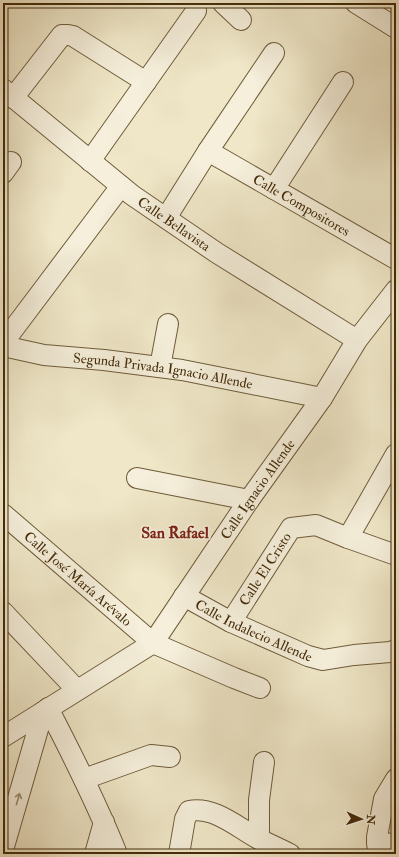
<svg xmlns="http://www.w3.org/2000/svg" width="399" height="857" font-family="'IM FELL Double Pica',serif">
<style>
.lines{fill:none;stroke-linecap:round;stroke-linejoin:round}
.minor-casing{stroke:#6f5b3a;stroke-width:22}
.minor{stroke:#f5efdb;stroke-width:20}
.oneway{stroke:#9c8e72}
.labels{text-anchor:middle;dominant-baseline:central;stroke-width:3.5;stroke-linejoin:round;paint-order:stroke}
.street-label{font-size:14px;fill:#442c0a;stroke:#f5efdb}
.quarter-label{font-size:16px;font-weight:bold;fill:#7a1f14;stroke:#f5efdb}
</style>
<rect width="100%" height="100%" fill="#efe7c8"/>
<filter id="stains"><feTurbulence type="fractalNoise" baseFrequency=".005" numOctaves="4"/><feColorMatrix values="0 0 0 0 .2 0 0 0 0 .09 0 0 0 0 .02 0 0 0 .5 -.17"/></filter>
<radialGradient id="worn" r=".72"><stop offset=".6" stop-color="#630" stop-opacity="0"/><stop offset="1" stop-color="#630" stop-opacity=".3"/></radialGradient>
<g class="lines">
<g class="minor-casing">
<g id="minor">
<polyline points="223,3 241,20"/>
<polyline points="356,3 396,28"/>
<path id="s1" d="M 3,89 L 132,195 L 217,253 L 357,340"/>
<polyline points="13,98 62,35 68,35 73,36 146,82"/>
<path id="s2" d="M 208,151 L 396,259"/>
<polyline points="90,161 196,11"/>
<polyline points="3,173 11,162"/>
<polyline points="274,189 343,82"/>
<polyline points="166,218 208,151 274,53"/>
<polyline points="3,343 121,186"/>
<path id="s3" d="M 3,346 L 44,355 L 104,360 L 182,370 L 322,398"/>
<polyline points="160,367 168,324"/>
<polyline points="137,478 249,500"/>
<path id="s4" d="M 3,514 L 153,643 L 234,678 L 260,688"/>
<polyline points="348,538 396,454"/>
<path id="s5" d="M 184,596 L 231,622 L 308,656 L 323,660 L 354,655 L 390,652 L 396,650"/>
<polyline points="3,612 77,690"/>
<path id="s6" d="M 231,622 L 291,528 L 316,525 L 348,538 L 396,555"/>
<path d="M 48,708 C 73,756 97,804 117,854"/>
<path id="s7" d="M 3,737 L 153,643 L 249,500 L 322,398 L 357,340 L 396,290"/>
<polyline points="84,779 151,755 170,757"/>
<polyline points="259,839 259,800 264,762"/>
<polyline points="377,843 396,844"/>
<polyline points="3,850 43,712"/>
<polyline points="95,854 104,822"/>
<path d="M 179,854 L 185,819 L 189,811 C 215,806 238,828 259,839 C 269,844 280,849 290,854"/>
<polyline points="378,854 377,837 384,799 396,779"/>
</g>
</g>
<use href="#minor" class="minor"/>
</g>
<defs><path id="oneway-shaft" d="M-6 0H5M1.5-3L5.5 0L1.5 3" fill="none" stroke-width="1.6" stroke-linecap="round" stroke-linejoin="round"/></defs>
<use class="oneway" href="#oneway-shaft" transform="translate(18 799) rotate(-74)"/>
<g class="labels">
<g class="street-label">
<text stroke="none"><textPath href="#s2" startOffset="108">Calle Compositores</textPath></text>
<text stroke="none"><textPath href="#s1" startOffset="218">Calle Bellavista</textPath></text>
<text stroke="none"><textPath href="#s3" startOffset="162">Segunda Privada Ignacio Allende</textPath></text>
<text stroke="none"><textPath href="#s7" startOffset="363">Calle Ignacio Allende</textPath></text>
<text stroke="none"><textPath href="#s6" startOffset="63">Calle El Cristo</textPath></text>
<text stroke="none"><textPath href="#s4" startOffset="99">Calle José María Arévalo</textPath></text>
<text stroke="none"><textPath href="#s5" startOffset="78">Calle Indalecio Allende</textPath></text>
</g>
<g class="quarter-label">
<text x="175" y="533">San Rafael</text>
</g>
</g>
<rect width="399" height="857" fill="none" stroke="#efe7c8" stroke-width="16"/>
<rect x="4" y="4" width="391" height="849" fill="none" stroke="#442c0a" stroke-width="2"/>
<rect x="8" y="8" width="383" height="841" fill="none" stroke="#442c0a"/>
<g transform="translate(361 819) rotate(93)" stroke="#f5efdb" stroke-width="3" paint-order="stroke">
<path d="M0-3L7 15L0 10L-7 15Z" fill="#442c0a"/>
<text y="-6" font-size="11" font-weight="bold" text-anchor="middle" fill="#442c0a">N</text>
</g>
<rect width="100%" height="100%" filter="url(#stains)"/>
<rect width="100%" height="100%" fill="url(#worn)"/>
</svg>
